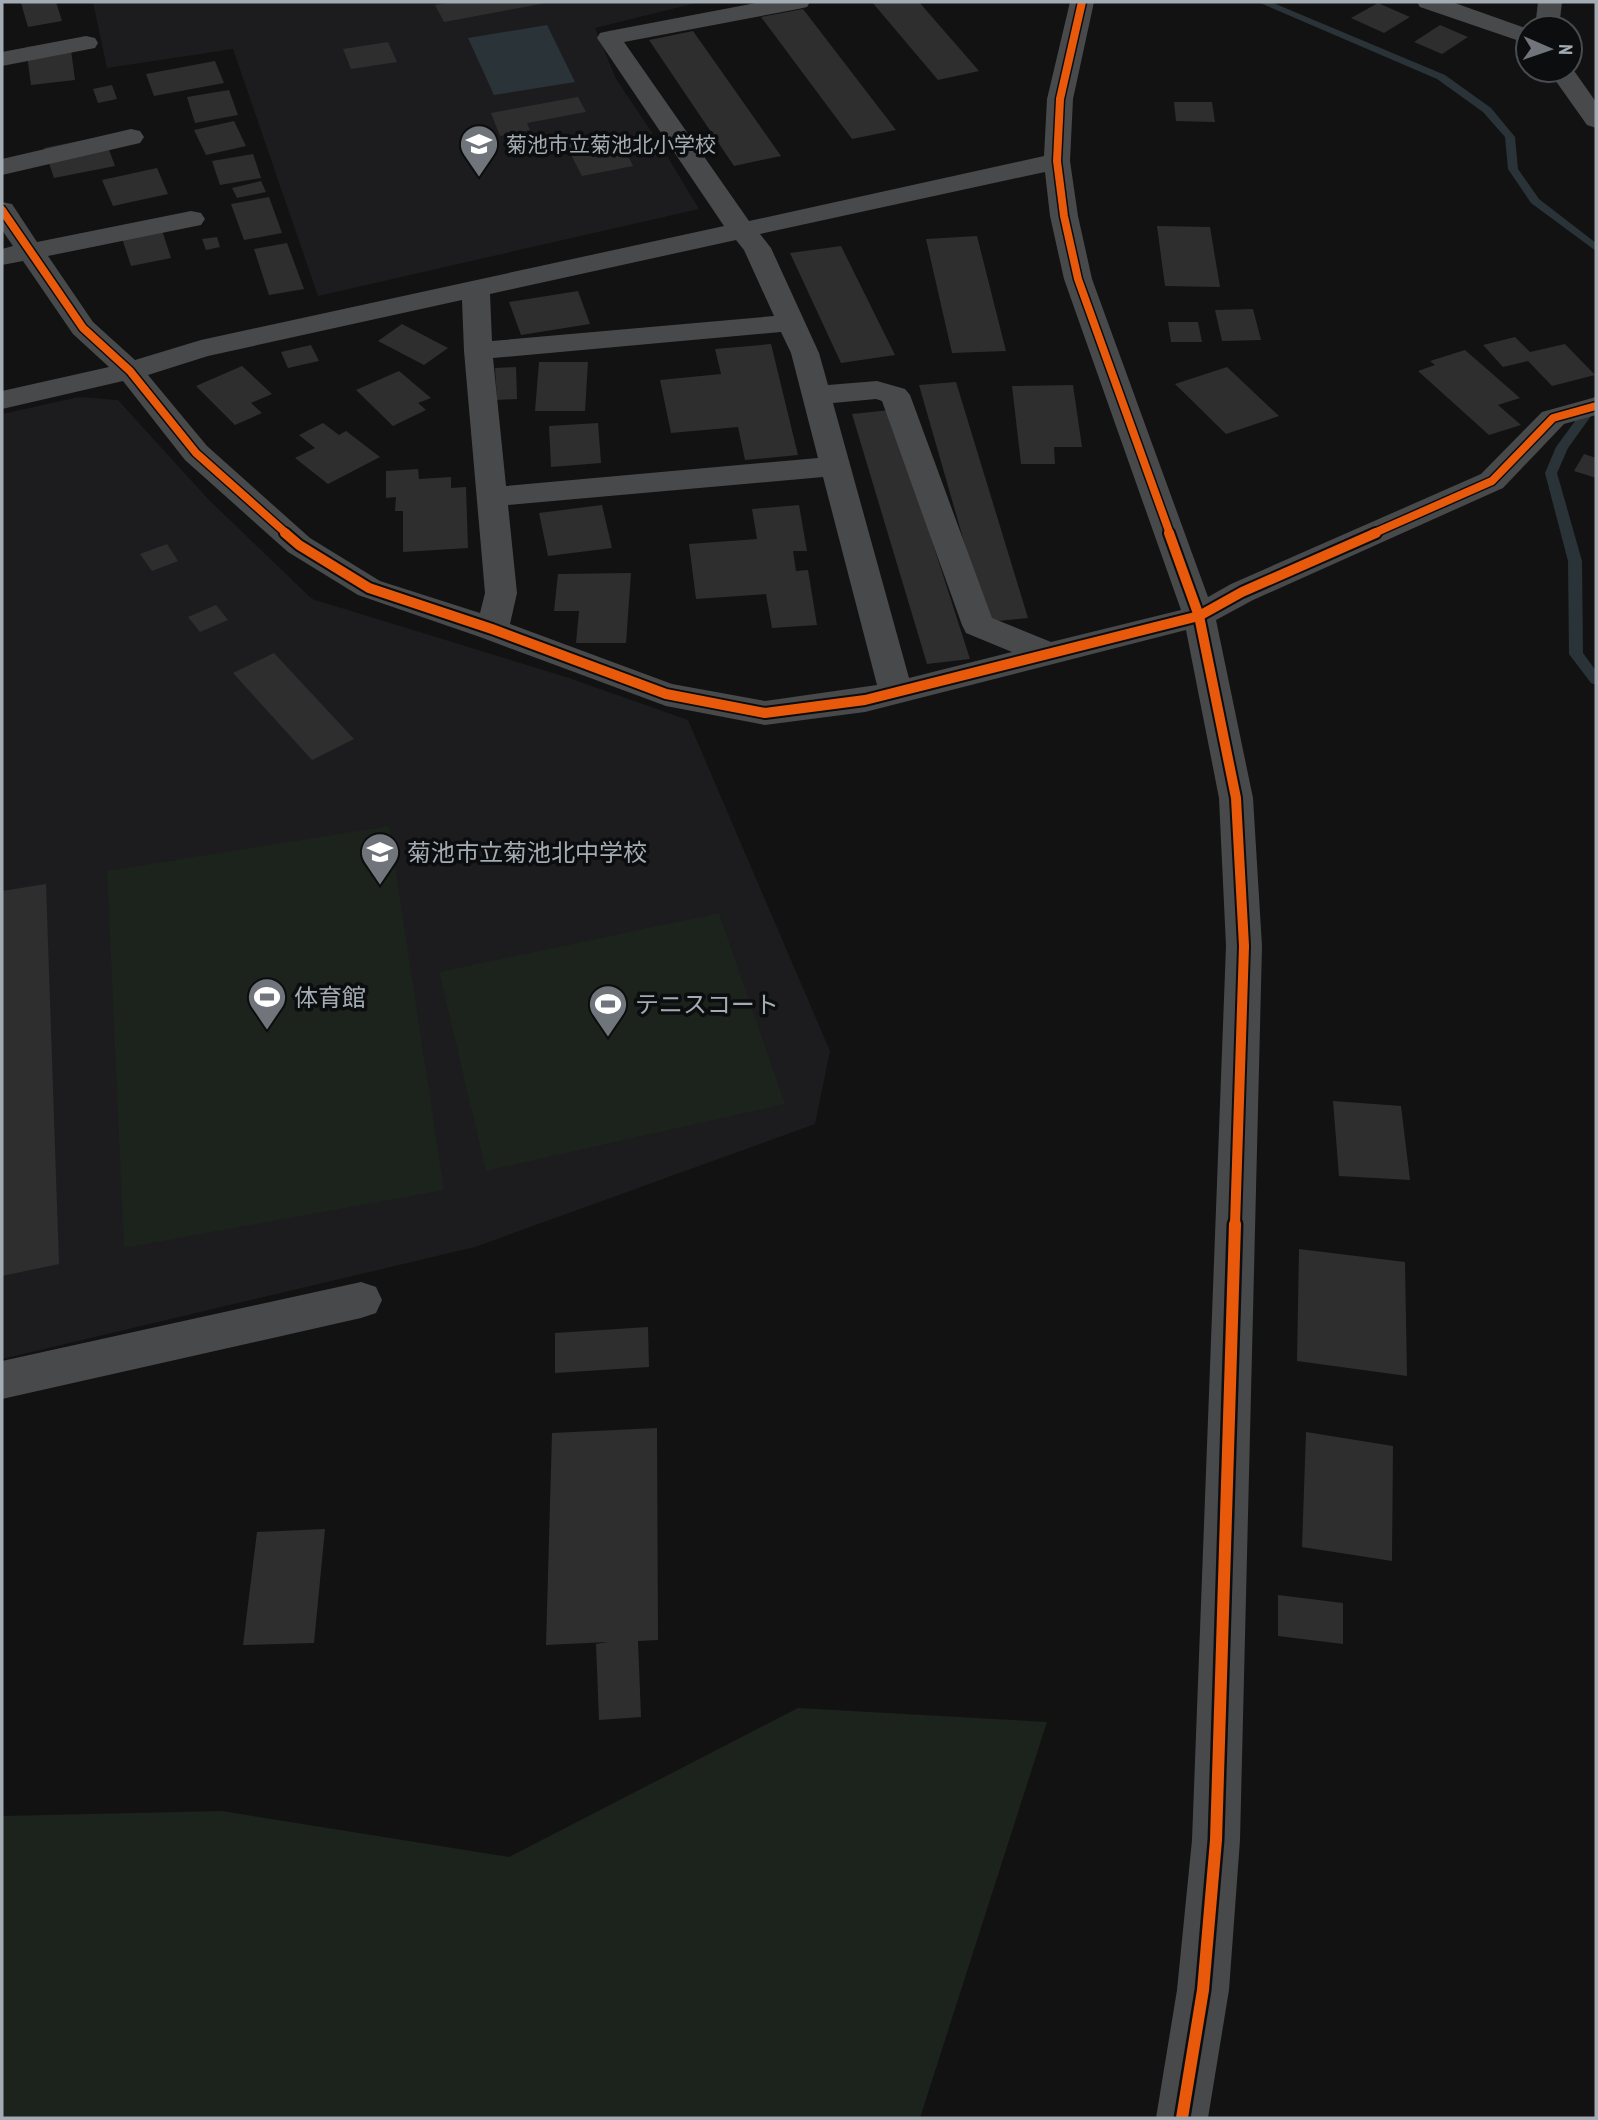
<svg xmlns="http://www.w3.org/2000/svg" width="1598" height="2120" font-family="'PT Sans Narrow','Noto Sans JP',sans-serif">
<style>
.built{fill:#1c1c1e}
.green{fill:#1c221c}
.water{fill:#2a3337}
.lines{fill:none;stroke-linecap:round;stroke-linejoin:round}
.stream{fill:#2a3337;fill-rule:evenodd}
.building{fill:#2e2e2f}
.minor{fill:#47494b;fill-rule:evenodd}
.cycleway-far2-casing{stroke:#0c0d0e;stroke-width:11}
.cycleway-far1-casing{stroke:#0c0d0e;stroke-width:14}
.cycleway-casing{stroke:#0c0d0e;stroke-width:17}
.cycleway-far2{stroke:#e8590c;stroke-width:8}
.cycleway-far1{stroke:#e8590c;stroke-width:10}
.cycleway{stroke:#e8590c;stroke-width:12}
.labels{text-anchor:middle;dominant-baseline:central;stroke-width:7;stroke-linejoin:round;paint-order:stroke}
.far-poi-label{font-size:21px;fill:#a3abb3;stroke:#0c0d0e;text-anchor:start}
.poi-label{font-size:24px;fill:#a3abb3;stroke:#0c0d0e;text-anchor:start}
</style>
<rect width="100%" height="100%" fill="#121212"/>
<g class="built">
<polygon points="93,2 700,2 595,28 616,79 661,146 699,209 318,296 233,49 107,68"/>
<polygon points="79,397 118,400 209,500 312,599 569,678 688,720 830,1051 815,1124 475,1247 2,1359 2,414"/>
</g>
<g class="green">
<polygon points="389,826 444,1190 124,1248 107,871"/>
<polygon points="719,913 785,1104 486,1171 439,972"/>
<polygon points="798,1708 1047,1722 920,2118 2,2118 2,1816 222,1811 509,1857"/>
</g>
<polygon class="water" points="547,25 575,82 494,95 468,38"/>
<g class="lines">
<g class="stream">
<polygon points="1258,2 1271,2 1445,75 1491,108 1515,137 1518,169 1539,199 1596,243 1596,251 1531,203 1508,169 1505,137 1483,112 1437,79"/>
<polygon points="1596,397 1596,409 1568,448 1557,473 1582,561 1583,653 1596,671 1596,685 1591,683 1569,654 1568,561 1545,473 1556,447 1592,398"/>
</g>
</g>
<g class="building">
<polygon points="30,2 56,2 62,21 28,27 21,3"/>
<polygon points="452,2 546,2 546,3 444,22 435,5"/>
<polygon points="872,2 919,2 979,71 938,80"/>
<polygon points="1378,3 1410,17 1384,33 1351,18"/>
<polygon points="803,9 896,130 852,139 761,17"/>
<polygon points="1440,25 1468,37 1442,54 1414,42"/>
<polygon points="693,31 781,156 734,166 649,40"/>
<polygon points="70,42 75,80 31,85 26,47"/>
<polygon points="388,42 397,62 351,69 343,49"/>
<polygon points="215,61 224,83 154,96 146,74"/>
<polygon points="112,85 117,99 98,103 93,89"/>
<polygon points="229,90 238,115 195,123 187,97"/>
<polygon points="578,97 586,112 527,123 530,130 500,136 491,113"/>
<polygon points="1174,102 1212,102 1215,122 1176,121"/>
<polygon points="234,121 246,146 206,155 194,130"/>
<polygon points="104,136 115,166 54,178 44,148"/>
<polygon points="618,136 633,166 582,176 566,145"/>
<polygon points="253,154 261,178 220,185 212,161"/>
<polygon points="157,168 168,194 113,206 102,180"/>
<polygon points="261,181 266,192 237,198 232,188"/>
<polygon points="269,197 282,233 244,240 231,204"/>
<polygon points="160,224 171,258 131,266 120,232"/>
<polygon points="1157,226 1210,227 1220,287 1165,286"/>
<polygon points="977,236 1006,351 952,353 926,239"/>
<polygon points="217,237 220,247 206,250 202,239"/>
<polygon points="287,243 304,289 269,295 254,249"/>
<polygon points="841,246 895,355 841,363 790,253"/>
<polygon points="578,291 590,324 521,335 509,302"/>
<polygon points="1253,309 1261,340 1222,341 1215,310"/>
<polygon points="1168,322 1198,322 1202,342 1171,342"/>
<polygon points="402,324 448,348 424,365 378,341"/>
<polygon points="1515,337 1530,352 1565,344 1595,375 1552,386 1528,361 1503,367 1483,345"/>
<polygon points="771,344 798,455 745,460 738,427 671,433 660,380 721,374 715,349"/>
<polygon points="311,345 319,361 288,368 281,352"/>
<polygon points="1465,350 1520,398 1498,405 1521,425 1489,435 1418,371 1435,365 1430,361"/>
<polygon points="539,362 588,362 585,411 535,411"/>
<polygon points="242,366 272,394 251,403 262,413 235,425 196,386"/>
<polygon points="516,367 517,399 497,400 495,368"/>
<polygon points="1227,367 1279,416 1226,434 1175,384"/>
<polygon points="399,371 431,398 418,403 426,410 393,426 356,390"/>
<polygon points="956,382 1028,618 987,622 919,385"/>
<polygon points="1073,385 1082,447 1054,447 1055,464 1021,464 1012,386"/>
<polygon points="890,410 970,659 927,664 852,414"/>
<polygon points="323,423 339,435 346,431 380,457 328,484 295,458 315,448 299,435"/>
<polygon points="598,423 601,463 551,467 549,426"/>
<polygon points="1584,454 1596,458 1596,478 1574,471"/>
<polygon points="418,469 419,479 451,477 451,488 466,487 468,548 403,552 403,511 395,511 396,497 386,498 386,471"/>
<polygon points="602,505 612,548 548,556 539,513"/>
<polygon points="799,505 807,551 793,551 796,571 808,570 817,625 772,628 766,594 696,599 689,544 757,539 752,509"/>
<polygon points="167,544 178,561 152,571 140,554"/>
<polygon points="631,573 626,643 576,643 579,611 554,611 558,574"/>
<polygon points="216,605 228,620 200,632 188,617"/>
<polygon points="274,653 354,739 312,760 233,673"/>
<polygon points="46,884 59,1264 2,1276 2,891"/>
<polygon points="1333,1101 1401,1106 1410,1180 1339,1176"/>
<polygon points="1299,1249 1405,1262 1407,1376 1297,1361"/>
<polygon points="648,1327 649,1367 555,1373 555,1333"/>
<polygon points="657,1428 658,1640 638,1641 641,1717 599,1720 596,1644 608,1642 546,1645 552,1433"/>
<polygon points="1306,1432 1393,1446 1392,1561 1302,1547"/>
<polygon points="325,1529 314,1643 243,1645 257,1532"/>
<polygon points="1278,1595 1343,1603 1343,1644 1278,1636"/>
</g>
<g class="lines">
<g class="minor">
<path d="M 761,2 L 810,2 L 807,7 L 798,9 L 624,42 L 749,221 L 1044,156 L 1047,99 L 1070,2 L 1094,2 L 1073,99 L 1070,161 L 1078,216 L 1092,279 L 1208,597 L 1231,584 L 1481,474 L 1542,412 L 1596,397 L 1596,415 L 1564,424 L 1503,488 L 1253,600 L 1216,620 L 1253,798 L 1262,946 L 1240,1840 L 1229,1990 L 1208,2118 L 1156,2118 L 1177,1990 L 1192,1840 L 1226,946 L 1219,798 L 1186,630 L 865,712 L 765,725 L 666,706 L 480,637 L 358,595 L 288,552 L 185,460 L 123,381 L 2,409 L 2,391 L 109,367 L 73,334 L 23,261 L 2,265 L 2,249 L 13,246 L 2,230 L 2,202 L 12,204 L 37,242 L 191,211 L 201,213 L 205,219 L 201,225 L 48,256 L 93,322 L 135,360 L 201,340 L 724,226 L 597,38 L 600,33 L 609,31 ZM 1045,172 L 1050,216 L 1064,279 L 1181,610 L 1051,642 L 992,618 L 910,395 L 905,389 L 877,381 L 828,385 L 819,353 L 771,248 L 760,234 ZM 736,240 L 744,250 L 774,316 L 492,341 L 490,294 ZM 462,300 L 464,351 L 485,593 L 480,613 L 380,581 L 310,538 L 207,446 L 148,375 L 208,356 ZM 781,332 L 791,353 L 818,458 L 506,486 L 493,358 ZM 876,399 L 882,401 L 962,625 L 966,633 L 1012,652 L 909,678 L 833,403 ZM 823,477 L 877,685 L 765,701 L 672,684 L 510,624 L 517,593 L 508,505 Z"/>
<polygon points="1417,2 1452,2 1528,29 1528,44 1420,7"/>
<polygon points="1538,2 1562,2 1559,28 1535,28"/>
<polygon points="86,36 95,38 98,43 95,48 2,66 2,52"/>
<polygon points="1570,65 1596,102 1596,128 1587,125 1548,70 1570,70"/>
<polygon points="131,129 140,131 144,137 140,143 2,175 2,159"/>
<polygon points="361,1282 376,1287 382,1300 376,1313 361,1318 2,1399 2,1361"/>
</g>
<g class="cycleway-far2-casing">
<g id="cycleway-far2">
<polyline points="1082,2 1060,99 1057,161 1064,216 1078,279 1170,534"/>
<polyline points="2,210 83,328 130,371 196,453 287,534"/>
<polyline points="1372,534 1492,481 1553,418 1596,406"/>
</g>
</g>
<g class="cycleway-far1-casing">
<g id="cycleway-far1">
<polyline points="285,533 299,545 369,588 492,629 666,694 765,713 865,700 1199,616 1242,592 1376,533"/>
<polyline points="1169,533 1199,616 1236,798 1244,946 1235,1225"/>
</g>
</g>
<g class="cycleway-casing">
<polyline id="cycleway" points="1182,2118 1203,1990 1216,1840 1235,1224"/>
</g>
<use href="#cycleway-far2" class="cycleway-far2"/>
<use href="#cycleway-far1" class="cycleway-far1"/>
<use href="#cycleway" class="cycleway"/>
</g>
<defs>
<g id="school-pin" transform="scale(2.0125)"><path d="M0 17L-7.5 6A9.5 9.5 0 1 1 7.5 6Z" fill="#70757b" stroke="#0c0d0e"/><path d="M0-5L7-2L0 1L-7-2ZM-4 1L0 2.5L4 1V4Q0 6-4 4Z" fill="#fff"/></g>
<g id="stadium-pin" transform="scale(2.0125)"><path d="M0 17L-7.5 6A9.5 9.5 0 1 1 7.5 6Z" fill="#70757b" stroke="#0c0d0e"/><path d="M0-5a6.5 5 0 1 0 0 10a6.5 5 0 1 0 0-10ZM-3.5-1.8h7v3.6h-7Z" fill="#fff"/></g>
</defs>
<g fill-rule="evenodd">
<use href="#school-pin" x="479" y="144"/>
<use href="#school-pin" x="380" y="852"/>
<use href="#stadium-pin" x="267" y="997"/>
<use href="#stadium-pin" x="608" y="1004"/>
</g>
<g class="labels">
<g class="far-poi-label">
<text x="506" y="144">菊池市立菊池北小学校</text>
</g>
<g class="poi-label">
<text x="407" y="852">菊池市立菊池北中学校</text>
<text x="294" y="997">体育館</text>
<text x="635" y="1004">テニスコート</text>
</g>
</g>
<rect width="1598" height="2120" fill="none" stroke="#a3abb3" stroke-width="7"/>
<g transform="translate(1549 49) rotate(92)"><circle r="33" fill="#0c0d0e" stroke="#484c50" stroke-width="2"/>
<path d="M0-5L12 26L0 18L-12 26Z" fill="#70757b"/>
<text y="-10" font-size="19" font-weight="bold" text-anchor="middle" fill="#a3abb3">N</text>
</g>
</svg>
